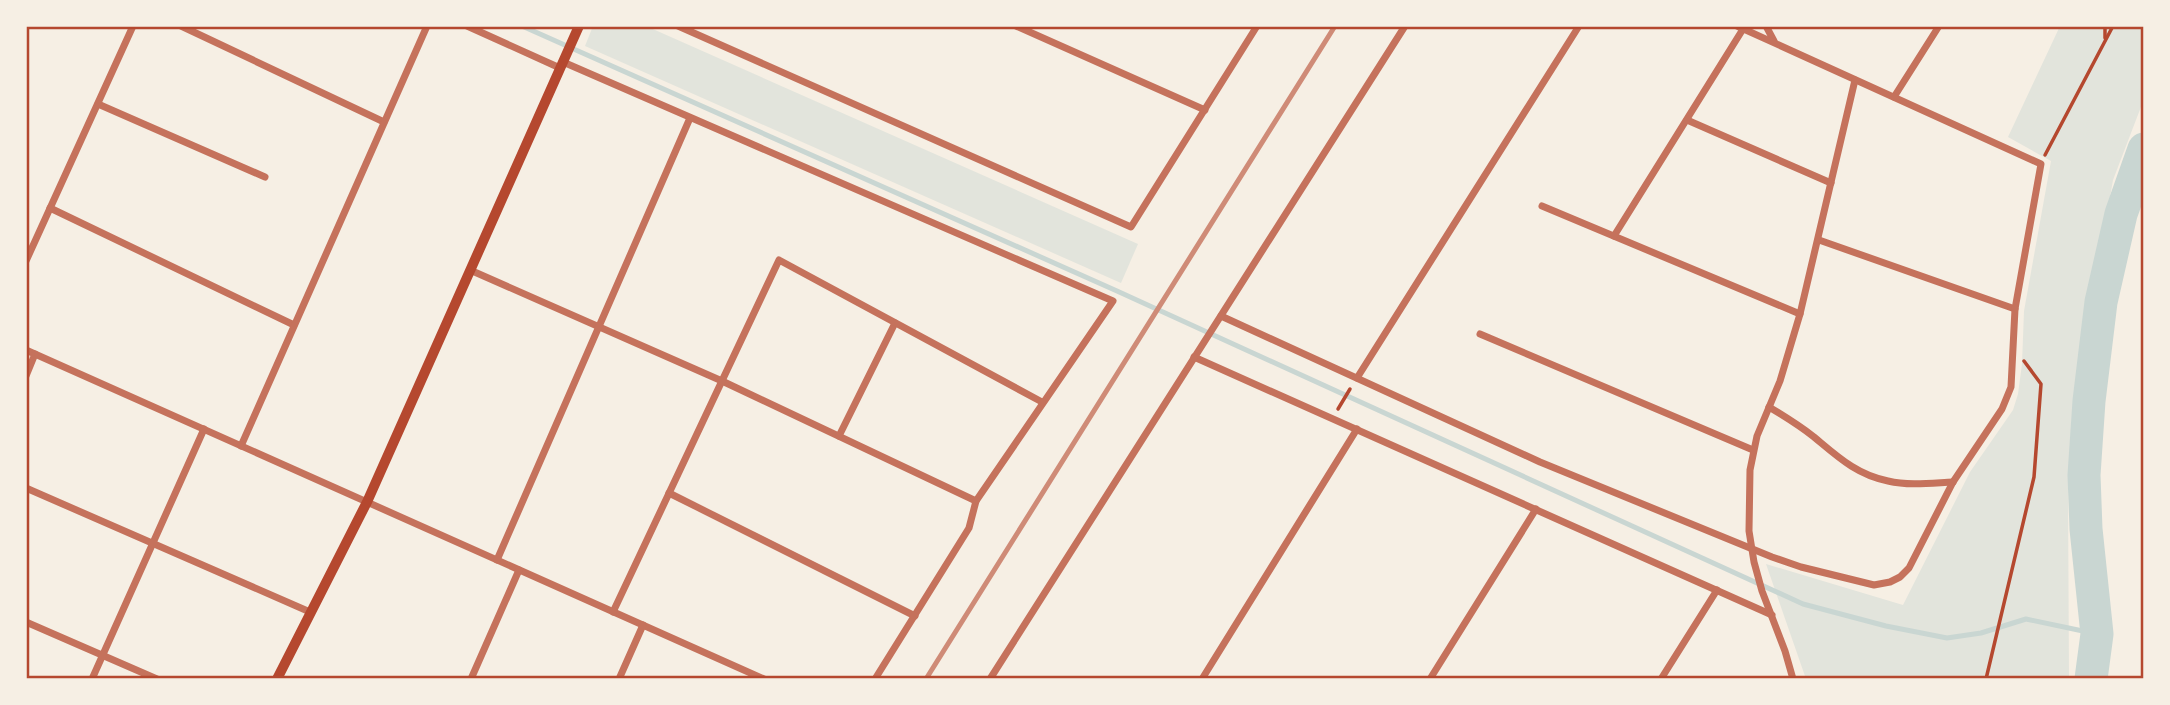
<svg xmlns="http://www.w3.org/2000/svg" width="2170" height="705" font-family="Cabin,sans-serif">
<style>
.green{fill:#e2e4dc}
.lines{fill:none;stroke-linecap:round;stroke-linejoin:round}
.stream{stroke:#c9d6d2;stroke-width:5}
.river{stroke:#c9d6d2;stroke-width:33}
.path{stroke:#b5482f;stroke-width:3.5}
.minor{stroke:#c5725c;stroke-width:7}
.secondary{stroke:#b5482f;stroke-width:10}
.rail{stroke:#cf8b77;stroke-width:5}
.neatline{fill:none;stroke:#b5482f;stroke-width:2.5}
</style>
<rect width="100%" height="100%" fill="#f6efe4"/>
<g class="green">
<polygon points="593,26 646,26 1138,244 1121,283 585,46"/>
<polygon points="2060,26 2144,26 2144,99 2113,180 2072,414 2068,491 2069,679 1806,679 1766,564 1903,605 1970,472 2013,410 2018,394 2022,364 2024,311 2051,161 2008,137"/>
</g>
<g class="lines">
<polyline class="stream" points="522,26 1117,291 1803,604 1886,626 1947,638 1981,633 2026,619 2097,634"/>
<polyline class="river" points="2091,679 2097,634 2086,529 2084,475 2089,401 2101,302 2121,214 2144,149"/>
<g class="path">
<polyline points="2105,38 2105,26"/>
<polyline points="2045,155 2113,26"/>
<polyline points="1338,409 1350,389"/>
<polyline points="1986,679 2034,477 2041,384 2024,361"/>
</g>
<g class="minor">
<polyline points="181,26 384,122"/>
<polyline points="467,26 560,68"/>
<polyline points="678,26 1131,227 1257,26"/>
<polyline points="1016,26 1205,110"/>
<polyline points="1766,26 1774,41"/>
<polyline points="563,62 1113,301 976,501 969,528 875,679"/>
<polyline points="1894,97 1939,26"/>
<polyline points="98,104 265,177"/>
<polyline points="1687,120 1831,183"/>
<polyline points="1542,206 1800,314"/>
<polyline points="50,208 294,325"/>
<polyline points="1614,236 1743,29 1746,27"/>
<polyline points="1819,240 2015,309"/>
<polyline points="26,261 133,26"/>
<polyline points="470,270 722,381 976,501"/>
<polyline points="1221,316 1540,462 1772,557 1801,567 1874,585 1890,582 1900,577 1909,568 1953,482 2002,409 2011,387 2015,309 2041,164 1737,26"/>
<polyline points="1480,334 1753,450"/>
<polyline points="26,350 764,679"/>
<polyline points="1194,357 1772,615"/>
<polyline points="26,376 35,354"/>
<polyline points="1357,378 1579,26"/>
<path d="M 1769,407 C 1784,416 1800,426 1814,437 C 1838,457 1857,475 1888,481 C 1909,486 1932,483 1953,482"/>
<polyline points="839,436 895,323"/>
<polyline points="241,446 427,26"/>
<polyline points="26,488 310,612"/>
<polyline points="669,493 915,616"/>
<polyline points="497,560 690,118"/>
<polyline points="613,612 779,260 1042,402"/>
<polyline points="26,622 157,679"/>
<polyline points="92,679 204,429"/>
<polyline points="471,679 519,570"/>
<polyline points="619,679 643,625"/>
<polyline points="990,679 1405,26"/>
<polyline points="1202,679 1357,429"/>
<polyline points="1430,679 1536,509"/>
<polyline points="1661,679 1717,590"/>
<polyline points="1793,679 1785,651 1762,591 1754,562 1749,531 1750,470 1757,436 1780,381 1800,314 1855,80"/>
</g>
<polyline class="secondary" points="277,679 367,502 579,26"/>
<polyline class="rail" points="926,679 1335,26"/>
</g>
<rect width="2170" height="705" fill="none" stroke="#f6efe4" stroke-width="56"/>
<rect x="28" y="28" width="2114" height="649" class="neatline"/>
</svg>
